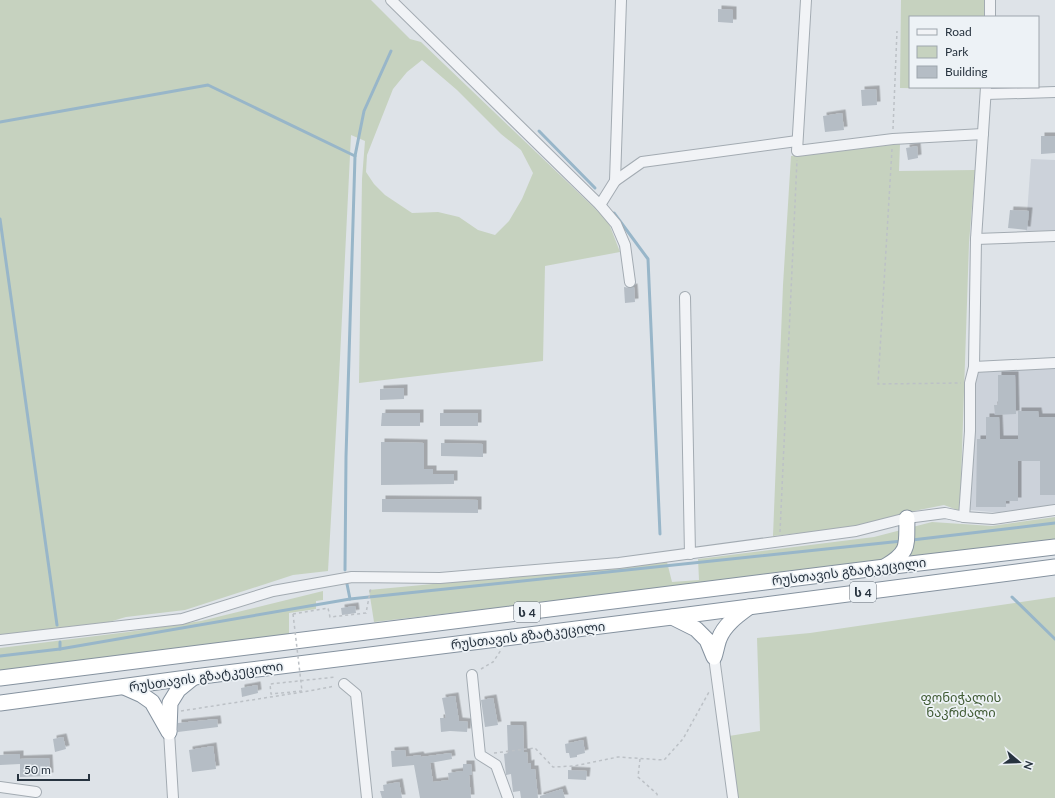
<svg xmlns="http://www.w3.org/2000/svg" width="1055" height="798" font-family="Lato,'Noto Sans Georgian',sans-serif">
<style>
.built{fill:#ccd2da}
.green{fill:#c6d2bf;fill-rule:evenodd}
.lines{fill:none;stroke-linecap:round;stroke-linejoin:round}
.stream{stroke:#98b6c9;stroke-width:3}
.building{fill:#b5bdc5;filter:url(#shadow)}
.minor-casing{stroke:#a3abb2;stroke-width:12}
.highway-casing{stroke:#85929f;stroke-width:17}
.path{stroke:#bcc1c6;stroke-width:1.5;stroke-dasharray:3 3;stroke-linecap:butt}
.minor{stroke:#f1f3f6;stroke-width:10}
.highway{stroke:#fff;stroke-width:15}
.path-bridge{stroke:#bcc1c6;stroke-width:1.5;stroke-dasharray:3 3;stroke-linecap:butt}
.labels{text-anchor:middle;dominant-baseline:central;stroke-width:3.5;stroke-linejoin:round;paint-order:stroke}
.shield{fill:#edf2f6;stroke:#626c76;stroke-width:1}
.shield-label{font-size:12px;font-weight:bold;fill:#27333f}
.street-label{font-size:13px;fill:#27333f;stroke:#edf2f6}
.park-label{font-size:13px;fill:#405b34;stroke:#edf2f6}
</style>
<defs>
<filter id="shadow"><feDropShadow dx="3.5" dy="-3.5" stdDeviation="0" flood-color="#0004"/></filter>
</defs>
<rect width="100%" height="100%" fill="#dee3e8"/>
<g class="built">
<polygon points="1031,159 1055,160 1055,241 1025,242"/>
<polygon points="1055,368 1055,505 1002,513 970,510 976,371"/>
</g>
<g class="green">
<path d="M 0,0 L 371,0 L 410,39 L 421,42 L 608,221 L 620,252 L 545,266 L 543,361 L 359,383 L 362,179 L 365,141 L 351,135 L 339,378 L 328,571 L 293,575 L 185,610 L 126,617 L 85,629 L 0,637 ZM 422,60 L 457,90 L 501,134 L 521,150 L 533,173 L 522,199 L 509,221 L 495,235 L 478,230 L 459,217 L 438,212 L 412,213 L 385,195 L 374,184 L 366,172 L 367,155 L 393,89 L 407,72 Z"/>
<polygon points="901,0 985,0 984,17 910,17 910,87 981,87 981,89 900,88"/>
<polygon points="900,144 899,171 975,170 969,243 960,511 944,505 909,512 856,527 773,536 783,285 791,156"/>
<polygon points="1055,517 1055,543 374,622 369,590 667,562 672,582 699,580 698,559 874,537 932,522 992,526"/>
<polygon points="323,591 323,600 316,601 316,609 289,613 289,636 0,673 0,648 128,632 201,621"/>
<polygon points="1055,597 1055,798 736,798 729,736 760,731 757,638 810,633"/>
</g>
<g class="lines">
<g class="stream">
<polyline points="0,122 208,85 355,156"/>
<polyline points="539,131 595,188"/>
<polyline points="614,213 648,259 660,534"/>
<polyline points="0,219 57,625"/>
<polyline points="912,540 1055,523"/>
<polyline points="345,570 346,457 355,156 364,111 391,51"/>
<polyline points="347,584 350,599"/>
<polyline points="1012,597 1055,639"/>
<polyline points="60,642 60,649"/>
<polyline points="0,656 60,649 350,599 902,541"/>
</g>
</g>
<g class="building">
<polygon points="718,9 733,10 733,23 718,22"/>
<polygon points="876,89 877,105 862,106 861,90"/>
<polygon points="842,113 844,130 825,132 823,116"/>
<polygon points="1041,136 1055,136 1055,153 1041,154"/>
<polygon points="917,146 918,158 908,160 906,148"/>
<polygon points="1010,210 1029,211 1027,230 1008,228"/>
<polygon points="624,287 630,288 634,287 635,302 625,303"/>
<polygon points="998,375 1015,375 1016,414 995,415 994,405 998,405"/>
<polygon points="404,388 404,399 380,400 380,389"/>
<polygon points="1018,411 1038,411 1039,417 1055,417 1055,495 1040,495 1040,461 1018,461 1018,501 1006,501 1006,507 976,507 977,439 986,439 986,417 999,417 1000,439 1018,439"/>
<polygon points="382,413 420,413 420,426 381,426"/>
<rect x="440" y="413" width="38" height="13"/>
<polygon points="381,442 424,443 424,469 433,469 433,474 454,474 454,484 381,485"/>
<polygon points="441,443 483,444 483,457 441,456"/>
<polygon points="382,499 478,500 478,513 382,512"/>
<polygon points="355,606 356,613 342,615 341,608"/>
<polygon points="257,685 258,693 242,697 241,688"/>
<polygon points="455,696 459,721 468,722 467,732 450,731 441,732 440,718 446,718 442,698"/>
<polygon points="493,698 498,725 485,727 481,700"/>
<polygon points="217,719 218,727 178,732 178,723"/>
<polygon points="507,725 523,725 524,752 527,752 528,764 531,763 531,769 535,769 538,798 521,798 520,791 513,792 511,774 506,775 504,754 508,753"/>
<polygon points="63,737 66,749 55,752 53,739"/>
<polygon points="583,740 585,753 577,755 577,757 570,758 569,753 566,753 565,744"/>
<polygon points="213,746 216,769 192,772 189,750"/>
<polygon points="405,750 406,757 420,755 421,757 451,753 452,759 430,763 433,782 449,780 448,773 463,771 463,764 471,764 472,775 469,775 471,798 420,798 414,765 392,767 391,751"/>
<polygon points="20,754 20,759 49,758 50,776 20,777 20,764 0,765 0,755"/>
<polygon points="568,770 587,771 586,780 568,779"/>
<polygon points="399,782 402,798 382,798 380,791 384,791 383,785"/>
<polygon points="562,789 565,798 540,798 540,796"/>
</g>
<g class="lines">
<g class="minor-casing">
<g id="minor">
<polyline points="391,0 600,205 616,224 625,245 630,282"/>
<polyline points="806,0 797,151 893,139 983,134"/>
<polyline points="990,17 990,0"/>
<polyline points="986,94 1055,92"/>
<polyline points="615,181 621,0"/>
<polyline points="600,205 615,181 642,162 797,141"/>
<polyline points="976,239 1055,236"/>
<polyline points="685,297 690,554"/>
<polyline points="974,367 1055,363"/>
<polyline points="964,517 970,431 970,383 974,367 976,239 986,87"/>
<polyline points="0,640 182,619 273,591 352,577 440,578 619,563 856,531 907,518 945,513 964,517 993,519 1055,510"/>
<polyline points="714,657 733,798"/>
<polyline points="472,675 480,755 496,765 508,798"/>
<polyline points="344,684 356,694 367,798"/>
<polyline points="169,732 173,798"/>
<polyline points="0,787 36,792"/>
</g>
</g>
<g class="highway-casing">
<g id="highway">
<path d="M 886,566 C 911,551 906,544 907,518"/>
<path d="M 672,617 L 696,629 L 707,640 L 714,657 C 716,651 717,644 719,639 C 724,625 738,615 749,607"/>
<polyline points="0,678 885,567 1055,547"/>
<polyline points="124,687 142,695 152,702 169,732"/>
<polyline points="0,703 202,676 672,617 1055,567"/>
<polyline points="169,731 170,703 178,690 194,677"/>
</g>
</g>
<g class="path">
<polyline points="893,129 897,31"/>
<polyline points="892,149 878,384 961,383"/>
<polyline points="780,532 797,160"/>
<polyline points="293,614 328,608 330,617 366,613 371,587"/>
<polyline points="481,669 493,662 501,650"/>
<polyline points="302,691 271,694 270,684 336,677"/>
<polyline points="181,711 309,691 335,686"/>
<polyline points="494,753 535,748 553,767 574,766 618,757 664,760 683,739 709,692"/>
<polyline points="640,759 638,777 657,794 658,798"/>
</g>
<use href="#minor" class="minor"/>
<use href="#highway" class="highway"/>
<polyline class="path-bridge" points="293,614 302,691"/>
</g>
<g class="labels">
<g class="shield">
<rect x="850" y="582" width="26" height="20" rx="3"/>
<rect x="514" y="602" width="26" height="20" rx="3"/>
</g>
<g class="shield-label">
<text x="863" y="592">ს 4</text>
<text x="527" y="612">ს 4</text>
</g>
<g class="street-label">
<text transform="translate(849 571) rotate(-7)">რუსთავის გზატკეცილი</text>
<text transform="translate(528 635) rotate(-7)">რუსთავის გზატკეცილი</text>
<text transform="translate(206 676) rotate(-8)">რუსთავის გზატკეცილი</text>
</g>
<g class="park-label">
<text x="961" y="697">ფონიჭალის<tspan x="961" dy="15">ნაკრძალი</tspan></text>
</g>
</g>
<rect x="909" y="16" width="130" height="72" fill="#edf2f6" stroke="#9ea6ad"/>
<rect x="917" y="29" width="20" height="6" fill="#f1f3f6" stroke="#9ea6ad"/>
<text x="945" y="36" font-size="12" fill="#27333f">Road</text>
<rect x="917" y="46" width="20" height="12" fill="#c6d2bf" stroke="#9ea6ad"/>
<text x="945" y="56" font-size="12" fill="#27333f">Park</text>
<rect x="917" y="66" width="20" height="12" fill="#b5bdc5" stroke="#9ea6ad"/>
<text x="945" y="76" font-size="12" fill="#27333f">Building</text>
<g transform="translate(1019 762) rotate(109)" stroke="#edf2f6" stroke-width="3" paint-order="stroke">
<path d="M0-3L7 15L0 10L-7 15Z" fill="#27333f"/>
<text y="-6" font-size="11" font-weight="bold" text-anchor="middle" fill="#27333f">N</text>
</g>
<path d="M18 774v6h71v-6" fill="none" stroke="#27333f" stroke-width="2"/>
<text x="24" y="774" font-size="12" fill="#27333f" stroke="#edf2f6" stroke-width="3" paint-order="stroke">50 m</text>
</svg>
